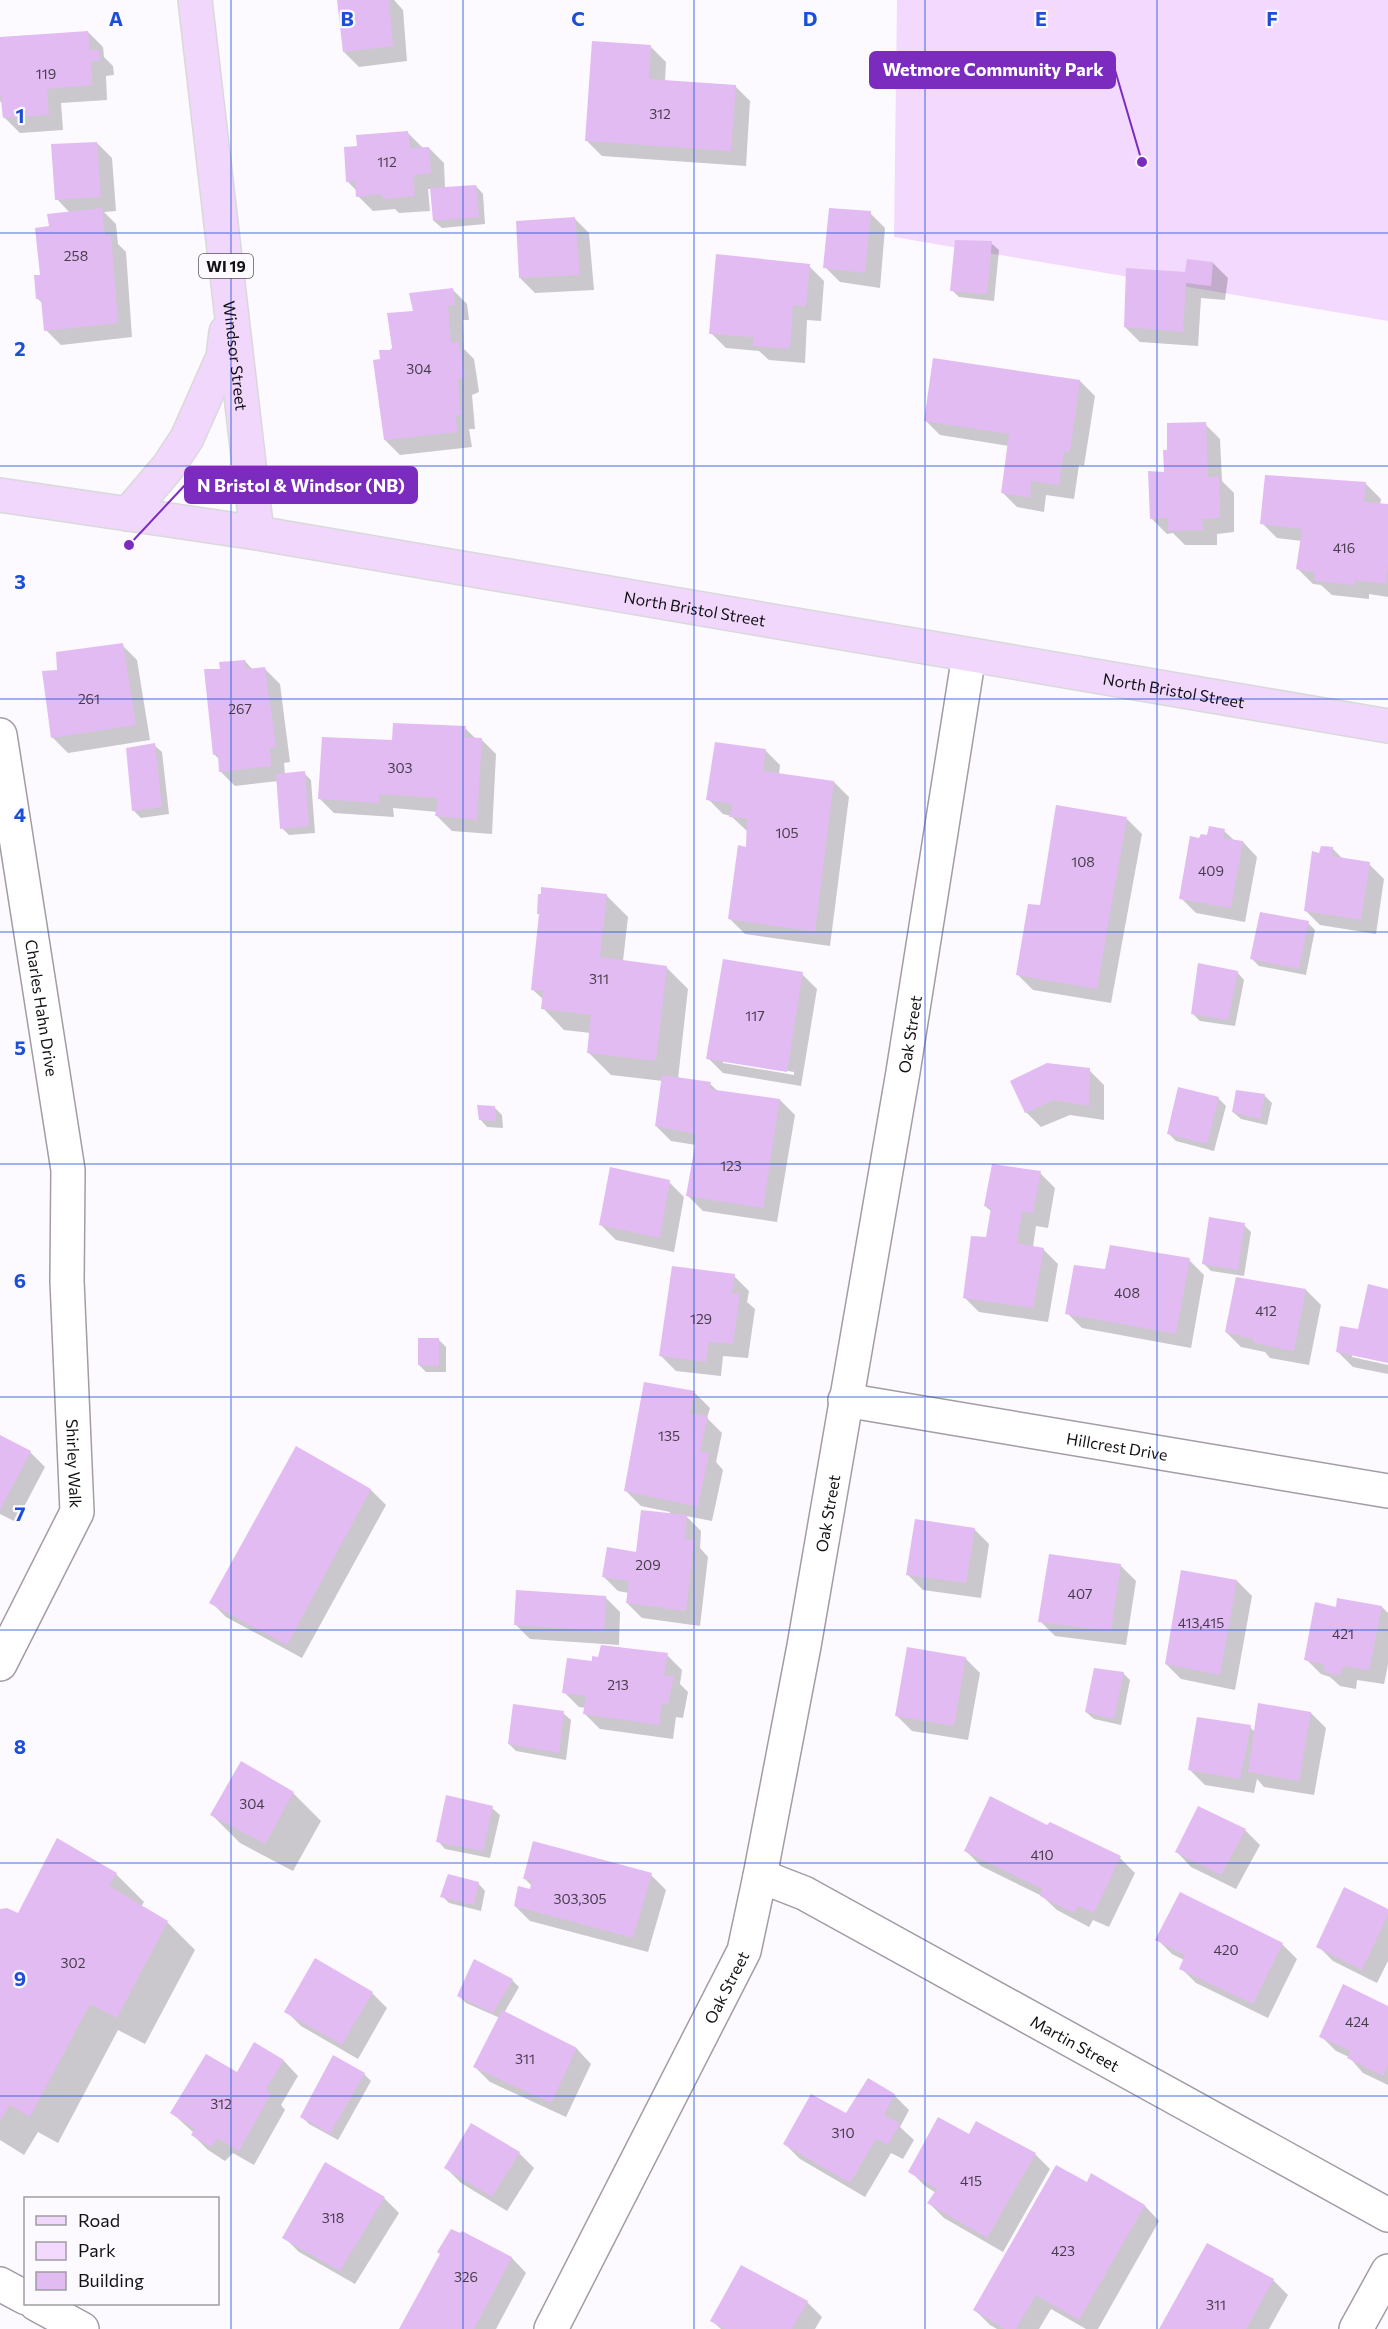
<svg xmlns="http://www.w3.org/2000/svg" width="1388" height="2329" font-family="Commissioner,sans-serif">
<style>
.green{fill:#f2d9fd}
.shadow{fill:#0003;fill-rule:evenodd}
.building{fill:#e2bbf2}
.lines{fill:none;stroke-linecap:round;stroke-linejoin:round}
.minor-casing{stroke:#a39ba6;stroke-width:36}
.major-casing{stroke:#d9d9da;stroke-width:36}
.minor{stroke:#fff;stroke-width:33}
.major{stroke:#f0d7fb;stroke-width:33}
.grid{fill:none;stroke:#1d4ed8;stroke-width:1.5;stroke-opacity:0.55}
.labels{text-anchor:middle;dominant-baseline:central;stroke-width:4.5;stroke-linejoin:round;paint-order:stroke}
.number-label{font-size:14px;fill:#473c4c}
.shield{fill:#fdfaff;stroke:#59575b;stroke-width:1.5}
.shield-label{font-size:15px;font-weight:bold;fill:#131115}
.street-label{font-size:16px;fill:#131115;stroke:#fdfaff}
.grid-label{font-size:20px;text-anchor:middle;font-weight:bold;fill:#1d4ed8;stroke:#fdfaff;stroke-width:4.5;stroke-linejoin:round;paint-order:stroke}
.leader{fill:none;stroke:#7b2cbf;stroke-width:2}
.callout-dot{fill:#7b2cbf;stroke:#fdfaff;stroke-width:2}
.callout{fill:#7b2cbf;stroke:#7b2cbf;stroke-width:2}
.callout-label{font-size:18px;text-anchor:middle;font-weight:bold;fill:#fff}
</style>
<rect width="100%" height="100%" fill="#fdfaff"/>
<polygon class="green" points="897,0 1388,0 1388,321 894,237"/>
<g class="shadow">
<polygon points="338,0 394,0 403,10 407,61 359,67 344,52"/>
<polygon points="88,32 103,47 104,57 113,66 114,75 106,76 107,100 61,103 63,130 20,133 5,118 4,105 0,101 0,39"/>
<polygon points="651,47 666,62 665,81 735,86 750,101 746,166 602,156 587,141"/>
<polygon points="408,133 423,148 429,148 444,163 445,189 476,186 483,194 485,224 442,228 434,221 431,189 428,189 430,211 399,213 395,209 373,211 358,196 357,191 348,182 358,147"/>
<polygon points="97,143 112,158 116,211 104,212 116,224 118,244 126,252 132,337 61,345 46,330 43,304 37,298 50,228 70,213 57,199"/>
<polygon points="870,213 885,228 880,288 840,282 825,267"/>
<polygon points="574,218 589,233 594,290 535,293 520,278"/>
<polygon points="991,243 999,250 994,301 959,297 952,290"/>
<polygon points="1213,263 1228,278 1225,300 1201,298 1198,346 1140,342 1125,327 1187,274"/>
<polygon points="809,266 824,281 821,321 807,320 805,363 769,360 759,351 726,348 711,333"/>
<polygon points="452,289 467,304 469,320 463,320 464,349 474,359 479,392 472,395 475,429 469,429 472,447 400,455 385,440 382,361 391,352 415,312"/>
<polygon points="1080,381 1095,396 1084,466 1079,465 1074,499 1046,495 1044,512 1017,507 1002,492 1009,446 940,435 925,420"/>
<polygon points="1205,424 1220,439 1222,481 1234,493 1234,532 1217,534 1217,545 1185,545 1173,533 1167,534 1152,519 1165,473 1168,451"/>
<polygon points="1366,484 1381,499 1380,505 1388,505 1388,597 1369,594 1369,599 1332,595 1321,585 1313,584 1298,569 1302,541 1277,538 1262,523"/>
<polygon points="122,645 137,660 150,740 68,753 53,738 59,671"/>
<polygon points="245,661 253,670 265,669 280,684 290,762 284,763 285,775 304,773 311,780 315,833 289,835 282,828 278,781 235,786 220,771 219,759 214,754 221,670"/>
<polygon points="465,728 476,739 481,739 496,754 492,834 452,831 437,816 438,812 393,808 394,817 334,813 319,798 393,742"/>
<polygon points="154,745 162,752 169,814 141,818 133,810"/>
<polygon points="765,750 780,765 779,775 834,782 849,797 830,946 745,934 730,919 747,849 748,832 731,816 723,814 708,799"/>
<polygon points="1127,819 1142,834 1111,1003 1033,990 1018,975 1041,907"/>
<polygon points="1224,831 1235,841 1243,842 1257,857 1245,922 1196,913 1181,898 1200,840"/>
<polygon points="1333,849 1344,860 1369,864 1384,879 1376,934 1320,925 1305,910 1320,854"/>
<polygon points="606,895 628,917 623,961 666,967 688,989 678,1079 710,1084 719,1092 780,1100 795,1115 777,1222 703,1211 688,1196 696,1145 671,1141 656,1126 663,1081 611,1075 589,1053 591,1033 564,1030 543,1008 544,1000 533,990 540,916 538,913"/>
<polygon points="1308,923 1315,930 1306,975 1259,966 1252,959"/>
<polygon points="1237,972 1244,980 1235,1026 1200,1021 1193,1014"/>
<path d="M 802,974 L 817,989 L 801,1086 L 723,1073 L 708,1058 ZM 723,1060 L 794,1072 L 794,1075 L 723,1063 Z"/>
<polygon points="1089,1070 1104,1085 1104,1120 1070,1115 1041,1127 1026,1112"/>
<polygon points="1265,1096 1272,1103 1267,1125 1241,1119 1233,1112"/>
<polygon points="1218,1098 1226,1106 1214,1151 1176,1141 1169,1134"/>
<polygon points="494,1107 502,1115 503,1128 487,1127 480,1119"/>
<polygon points="1040,1173 1055,1188 1048,1228 1036,1226 1033,1247 1043,1249 1058,1264 1048,1322 979,1312 964,1297 988,1239 992,1212 985,1206"/>
<polygon points="669,1182 684,1197 674,1252 616,1240 601,1225"/>
<polygon points="1244,1225 1251,1232 1244,1276 1211,1271 1203,1263"/>
<polygon points="1189,1260 1204,1275 1191,1348 1082,1328 1067,1313 1106,1271"/>
<polygon points="734,1276 749,1291 747,1302 755,1309 748,1358 723,1356 721,1376 676,1371 661,1356"/>
<polygon points="1306,1290 1321,1305 1309,1365 1270,1358 1265,1352 1241,1347 1226,1332"/>
<polygon points="1388,1290 1388,1362 1352,1354 1352,1357 1388,1365 1388,1374 1353,1367 1338,1352 1359,1330"/>
<polygon points="439,1340 446,1347 446,1372 426,1372 419,1365"/>
<polygon points="645,1384 695,1393 710,1408 707,1418 722,1433 716,1462 723,1470 712,1521 686,1516 701,1531 700,1548 708,1557 700,1626 642,1618 627,1603 629,1593 618,1591 603,1576 637,1554 669,1514 670,1512 641,1506 626,1491"/>
<polygon points="0,1436 30,1452 45,1467 16,1522 0,1514"/>
<polygon points="296,1448 371,1490 386,1505 302,1658 226,1617 211,1602"/>
<polygon points="974,1529 989,1544 981,1598 923,1590 908,1575"/>
<polygon points="1050,1556 1121,1566 1136,1581 1126,1645 1055,1636 1040,1621"/>
<polygon points="1237,1581 1252,1596 1235,1690 1181,1679 1166,1664"/>
<polygon points="605,1597 620,1612 619,1645 530,1639 515,1624"/>
<polygon points="1382,1607 1388,1613 1388,1665 1384,1684 1357,1680 1356,1689 1340,1686 1330,1677 1321,1674 1306,1659 1337,1608"/>
<polygon points="667,1655 682,1670 680,1684 688,1692 683,1718 676,1717 673,1739 600,1729 585,1714 586,1708 579,1707 564,1692 593,1663"/>
<polygon points="965,1658 980,1673 968,1740 912,1731 897,1716"/>
<polygon points="1123,1673 1130,1680 1121,1725 1094,1719 1086,1712"/>
<polygon points="563,1713 571,1720 566,1760 516,1751 509,1744"/>
<polygon points="1311,1713 1326,1728 1314,1795 1264,1787 1257,1779 1254,1793 1205,1785 1190,1770 1250,1727 1255,1732"/>
<polygon points="293,1793 321,1821 293,1871 240,1843 212,1815"/>
<polygon points="492,1808 500,1815 490,1858 445,1849 438,1841"/>
<polygon points="1048,1827 1120,1858 1135,1873 1109,1927 1093,1920 1089,1927 1057,1910 1042,1896 981,1866 966,1851"/>
<polygon points="1245,1830 1260,1845 1236,1889 1191,1867 1177,1852"/>
<polygon points="116,1874 144,1902 141,1907 167,1922 195,1950 145,2044 118,2030 58,2143 38,2132 24,2155 0,2140 0,1911 19,1915"/>
<polygon points="651,1875 666,1890 648,1952 530,1921 515,1906 531,1891 532,1886 524,1878"/>
<polygon points="478,1883 485,1891 481,1911 449,1903 442,1896"/>
<polygon points="1388,1911 1388,1961 1377,1983 1333,1961 1318,1946"/>
<polygon points="1157,1939 1282,1944 1297,1959 1268,2018 1196,1983 1181,1968 1184,1960 1172,1954"/>
<polygon points="512,1980 519,1987 504,2013 577,2049 591,2064 566,2117 490,2082 475,2067 500,2018 466,2003 459,1996"/>
<polygon points="372,1993 387,2008 358,2059 301,2026 286,2011"/>
<polygon points="1388,2008 1388,2085 1363,2073 1349,2057 1336,2051 1321,2036"/>
<polygon points="255,2044 284,2061 298,2076 281,2105 285,2110 254,2165 233,2153 225,2161 208,2150 193,2135 194,2133 172,2113 237,2074"/>
<polygon points="364,2074 371,2081 338,2140 309,2124 302,2117"/>
<polygon points="894,2095 909,2110 900,2127 914,2140 903,2159 891,2153 865,2197 800,2159 785,2144"/>
<polygon points="969,2136 1035,2154 1050,2169 1003,2252 944,2218 929,2203 936,2193 925,2186 910,2171"/>
<polygon points="519,2153 534,2168 507,2211 461,2183 446,2168"/>
<polygon points="1091,2175 1145,2206 1159,2221 1098,2329 1086,2329 1051,2309 1039,2329 997,2329 990,2325 975,2310 1087,2184"/>
<polygon points="384,2198 399,2213 355,2284 299,2252 284,2237"/>
<polygon points="462,2232 512,2258 526,2273 496,2329 401,2329"/>
<polygon points="1273,2280 1288,2295 1269,2329 1161,2329"/>
<polygon points="807,2302 822,2317 815,2329 721,2329 712,2321"/>
</g>
<g class="building">
<polygon points="337,0 389,0 393,46 343,52"/>
<polygon points="88,31 90,50 99,50 100,61 91,61 92,85 47,89 49,115 3,118 0,92 0,37"/>
<polygon points="592,41 651,45 649,79 736,85 731,151 585,141"/>
<polygon points="408,131 410,148 429,147 431,173 413,175 415,196 383,199 382,194 356,197 355,181 346,182 344,147 357,146 356,135"/>
<polygon points="97,142 101,197 55,200 51,144"/>
<polygon points="476,185 479,217 433,221 430,188"/>
<polygon points="102,208 105,236 111,235 118,323 44,331 41,299 36,299 34,275 40,275 35,228 49,226 47,214"/>
<polygon points="829,208 871,211 865,273 823,268"/>
<polygon points="575,217 580,275 519,278 516,221"/>
<polygon points="955,240 992,241 987,294 950,291"/>
<polygon points="716,254 810,264 806,307 793,305 790,349 752,346 754,337 709,334"/>
<polygon points="1187,259 1213,262 1211,286 1186,283 1183,332 1124,327 1126,268 1185,272"/>
<polygon points="453,288 455,305 448,306 451,343 459,342 465,377 458,380 461,415 455,415 458,432 384,440 373,360 380,359 379,350 390,350 392,348 387,313 413,311 409,293"/>
<polygon points="933,358 1080,380 1070,452 1064,451 1059,485 1031,481 1030,498 1001,493 1009,434 924,421"/>
<polygon points="1206,422 1208,477 1219,476 1220,518 1202,519 1203,530 1168,531 1168,518 1150,519 1148,471 1164,472 1163,450 1167,450 1167,423"/>
<polygon points="1265,475 1366,482 1364,502 1388,504 1388,564 1386,584 1355,580 1355,585 1315,581 1314,572 1296,569 1302,529 1260,524"/>
<polygon points="123,643 136,725 51,738 42,671 57,670 56,652"/>
<polygon points="245,660 246,669 265,667 276,747 270,748 271,766 219,772 218,754 213,755 204,669 220,669 219,662"/>
<polygon points="393,723 466,726 464,737 482,738 477,820 435,816 438,798 379,794 380,803 318,799 322,737 392,740"/>
<polygon points="715,742 766,749 763,771 834,781 815,932 728,919 738,845 746,847 747,818 729,817 733,804 706,800"/>
<polygon points="155,743 162,807 132,811 126,748"/>
<polygon points="305,771 309,826 280,829 276,774"/>
<polygon points="1056,805 1127,817 1097,989 1016,975 1028,904 1040,905"/>
<polygon points="1209,826 1225,829 1223,838 1243,841 1231,908 1179,899 1190,836 1199,838 1201,834 1207,835"/>
<polygon points="1321,846 1333,847 1332,856 1370,862 1361,920 1304,911 1312,851 1319,853"/>
<polygon points="541,887 607,894 600,957 667,966 656,1061 587,1053 591,1015 541,1009 543,991 531,990 539,914 537,914 538,894 541,894"/>
<polygon points="1260,912 1309,921 1299,969 1250,959"/>
<polygon points="723,959 803,972 787,1072 706,1059"/>
<polygon points="1198,963 1238,971 1228,1020 1191,1014"/>
<polygon points="1047,1063 1090,1068 1089,1106 1054,1100 1025,1113 1010,1081"/>
<polygon points="662,1075 711,1082 709,1089 780,1099 763,1208 686,1196 697,1134 655,1126"/>
<polygon points="1178,1087 1219,1097 1207,1144 1167,1134"/>
<polygon points="1236,1090 1265,1094 1260,1119 1232,1112"/>
<polygon points="477,1105 495,1106 496,1121 479,1120"/>
<polygon points="992,1164 1041,1171 1033,1213 1022,1212 1017,1243 1044,1248 1033,1308 963,1298 971,1236 986,1237 991,1208 984,1206"/>
<polygon points="610,1167 670,1180 660,1238 599,1225"/>
<polygon points="1209,1217 1245,1223 1238,1270 1202,1264"/>
<polygon points="1110,1245 1190,1258 1176,1334 1065,1314 1074,1265 1105,1269"/>
<polygon points="672,1266 735,1274 732,1294 740,1293 733,1344 709,1342 706,1362 659,1356"/>
<polygon points="1236,1277 1306,1289 1294,1351 1254,1343 1253,1339 1225,1332"/>
<polygon points="1368,1284 1388,1289 1388,1363 1336,1352 1340,1326 1358,1329"/>
<polygon points="418,1338 439,1338 439,1366 418,1365"/>
<polygon points="644,1382 695,1391 690,1413 708,1417 700,1452 709,1453 698,1507 624,1491"/>
<polygon points="0,1435 31,1451 0,1510"/>
<polygon points="296,1446 371,1489 287,1645 209,1603"/>
<polygon points="641,1510 687,1515 685,1539 694,1540 686,1611 626,1603 629,1581 602,1577 607,1547 636,1552"/>
<polygon points="915,1519 975,1528 966,1583 906,1575"/>
<polygon points="1049,1554 1121,1564 1111,1631 1038,1622"/>
<polygon points="1181,1570 1237,1580 1220,1675 1165,1664"/>
<polygon points="516,1590 606,1596 604,1631 514,1625"/>
<polygon points="1337,1598 1382,1606 1369,1670 1343,1666 1341,1675 1323,1672 1325,1665 1304,1660 1315,1602 1336,1607"/>
<polygon points="601,1645 668,1653 664,1675 674,1676 668,1704 662,1703 659,1725 583,1714 586,1696 562,1693 567,1658 592,1661 592,1656 598,1657"/>
<polygon points="907,1647 966,1657 954,1726 895,1716"/>
<polygon points="1094,1668 1124,1672 1114,1719 1085,1712"/>
<polygon points="1258,1703 1311,1712 1299,1781 1248,1772"/>
<polygon points="513,1704 564,1711 559,1753 508,1744"/>
<polygon points="1197,1717 1251,1725 1240,1779 1188,1770"/>
<polygon points="241,1761 294,1792 265,1844 210,1815"/>
<polygon points="446,1795 493,1806 483,1851 436,1842"/>
<polygon points="990,1796 1047,1825 1050,1822 1121,1856 1094,1913 1078,1906 1074,1913 1040,1896 1042,1889 964,1851"/>
<polygon points="1198,1806 1246,1829 1221,1875 1175,1852"/>
<polygon points="57,1838 117,1873 109,1886 168,1921 117,2018 90,2004 30,2117 10,2105 0,2121 0,1909 7,1908 18,1913"/>
<polygon points="533,1841 652,1873 633,1938 514,1906 518,1886 530,1889 532,1880 523,1879"/>
<polygon points="448,1874 479,1882 474,1905 440,1897"/>
<polygon points="1344,1887 1388,1909 1388,1915 1362,1970 1316,1947"/>
<polygon points="1180,1892 1283,1943 1253,2004 1179,1969 1185,1955 1155,1940"/>
<polygon points="315,1958 373,1992 342,2045 284,2012"/>
<polygon points="474,1959 513,1979 493,2013 457,1996"/>
<polygon points="1343,1984 1388,2006 1388,2065 1383,2076 1347,2058 1351,2051 1319,2037"/>
<polygon points="502,2010 577,2048 551,2103 473,2067"/>
<polygon points="254,2042 284,2060 266,2089 271,2094 239,2151 218,2139 210,2147 191,2135 195,2129 170,2113 206,2054 237,2072"/>
<polygon points="333,2055 365,2073 330,2134 300,2117"/>
<polygon points="868,2078 895,2094 884,2115 900,2124 888,2145 876,2139 850,2183 783,2144 811,2094 846,2113"/>
<polygon points="938,2117 969,2134 976,2121 1036,2153 987,2238 927,2203 937,2189 908,2172"/>
<polygon points="471,2123 520,2152 492,2197 444,2168"/>
<polygon points="325,2162 385,2197 340,2271 282,2238"/>
<polygon points="1056,2165 1087,2182 1091,2173 1145,2205 1079,2320 1036,2295 1016,2329 1005,2329 973,2310"/>
<polygon points="451,2229 460,2233 462,2231 512,2257 474,2329 399,2329 440,2254 437,2252"/>
<polygon points="1207,2243 1274,2279 1246,2329 1159,2329"/>
<polygon points="741,2265 808,2301 792,2329 725,2329 710,2321"/>
</g>
<g class="lines">
<g class="minor-casing">
<g id="minor">
<path id="s1" d="M 0,735 L 68,1170 L 67,1281 L 77,1512 L 0,1664"/>
<path id="s2" d="M 845,1400 L 1388,1491"/>
<path id="s3" d="M 760,1876 L 804,1893 L 1388,2215"/>
<polyline points="0,2284 26,2298"/>
<polyline points="36,2304 82,2329"/>
<path id="s4" d="M 551,2329 L 744,1951 L 760,1876 L 804,1646 L 903,1072 L 969,655"/>
<polyline points="1356,2329 1388,2271"/>
</g>
</g>
<g class="major-casing">
<g id="major">
<path id="s5" d="M 195,0 L 257,533"/>
<path id="s6" d="M 0,495 L 257,533 L 1388,726"/>
<polyline points="128,514 168,467 187,438 223,357 226,332"/>
</g>
</g>
<use href="#minor" class="minor"/>
<use href="#major" class="major"/>
</g>
<path class="grid" d="M 231,0 L 231,2329M 463,0 L 463,2329M 694,0 L 694,2329M 925,0 L 925,2329M 1157,0 L 1157,2329M 0,233 L 1388,233M 0,466 L 1388,466M 0,699 L 1388,699M 0,932 L 1388,932M 0,1164 L 1388,1164M 0,1397 L 1388,1397M 0,1630 L 1388,1630M 0,1863 L 1388,1863M 0,2096 L 1388,2096"/>
<g class="labels">
<g class="number-label">
<text x="46" y="73">119</text>
<text x="660" y="113">312</text>
<text x="387" y="161">112</text>
<text x="76" y="255">258</text>
<text x="419" y="368">304</text>
<text x="1344" y="547">416</text>
<text x="89" y="698">261</text>
<text x="240" y="708">267</text>
<text x="400" y="767">303</text>
<text x="787" y="832">105</text>
<text x="1083" y="861">108</text>
<text x="1211" y="870">409</text>
<text x="599" y="978">311</text>
<text x="755" y="1015">117</text>
<text x="731" y="1165">123</text>
<text x="1127" y="1292">408</text>
<text x="1266" y="1310">412</text>
<text x="701" y="1318">129</text>
<text x="669" y="1435">135</text>
<text x="648" y="1564">209</text>
<text x="1080" y="1593">407</text>
<text x="1201" y="1622">413,415</text>
<text x="1343" y="1633">421</text>
<text x="618" y="1684">213</text>
<text x="252" y="1803">304</text>
<text x="1042" y="1854">410</text>
<text x="580" y="1898">303,305</text>
<text x="1226" y="1949">420</text>
<text x="73" y="1962">302</text>
<text x="1357" y="2021">424</text>
<text x="525" y="2058">311</text>
<text x="221" y="2103">312</text>
<text x="843" y="2132">310</text>
<text x="971" y="2180">415</text>
<text x="333" y="2217">318</text>
<text x="1063" y="2250">423</text>
<text x="466" y="2276">326</text>
<text x="1216" y="2304">311</text>
</g>
<rect class="shield" x="199" y="254" width="54" height="24" rx="4.5"/>
<g class="shield-label">
<text x="226" y="266">WI 19</text>
</g>
<g class="street-label">
<text stroke="none"><textPath href="#s5" startOffset="358">Windsor Street</textPath></text>
<text stroke="none"><textPath href="#s6" startOffset="704">North Bristol Street</textPath></text>
<text stroke="none"><textPath href="#s6" startOffset="1190">North Bristol Street</textPath></text>
<text stroke="none"><textPath href="#s1" startOffset="276">Charles Hahn Drive</textPath></text>
<text stroke="none"><textPath href="#s4" startOffset="1356">Oak Street</textPath></text>
<text stroke="none"><textPath href="#s2" startOffset="276">Hillcrest Drive</textPath></text>
<text stroke="none"><textPath href="#s1" startOffset="734">Shirley Walk</textPath></text>
<text stroke="none"><textPath href="#s4" startOffset="870">Oak Street</textPath></text>
<text stroke="none"><textPath href="#s4" startOffset="384">Oak Street</textPath></text>
<text stroke="none"><textPath href="#s3" startOffset="357">Martin Street</textPath></text>
</g>
</g>
<g class="grid-label">
<text x="116" y="26">A</text>
<text x="347" y="26">B</text>
<text x="578" y="26">C</text>
<text x="810" y="26">D</text>
<text x="1041" y="26">E</text>
<text x="1272" y="26">F</text>
<text x="20" y="123">1</text>
<text x="20" y="356">2</text>
<text x="20" y="589">3</text>
<text x="20" y="822">4</text>
<text x="20" y="1055">5</text>
<text x="20" y="1288">6</text>
<text x="20" y="1521">7</text>
<text x="20" y="1754">8</text>
<text x="20" y="1986">9</text>
</g>
<path class="leader" d="M1142 162L1115 70M129 545L185 485"/>
<g class="callout-dot">
<circle cx="1142" cy="162" r="6"/>
<circle cx="129" cy="545" r="6"/>
</g>
<g class="callout">
<rect x="870" y="52" width="245" height="36" rx="6"/>
<rect x="185" y="467" width="232" height="36" rx="6"/>
</g>
<g class="callout-label">
<text x="993" y="76">Wetmore Community Park</text>
<text x="301" y="492">N Bristol &amp; Windsor (NB)</text>
</g>
<rect x="24" y="2197" width="195" height="108" fill="#fdfaff" stroke="#9f9da1" stroke-width="1.5"/>
<rect x="36" y="2216" width="30" height="9" fill="#f0d7fb" stroke="#9f9da1" stroke-width="1.5"/>
<text x="78" y="2227" font-size="18" fill="#131115">Road</text>
<rect x="36" y="2242" width="30" height="18" fill="#f2d9fd" stroke="#9f9da1" stroke-width="1.5"/>
<text x="78" y="2257" font-size="18" fill="#131115">Park</text>
<rect x="36" y="2272" width="30" height="18" fill="#e2bbf2" stroke="#9f9da1" stroke-width="1.5"/>
<text x="78" y="2287" font-size="18" fill="#131115">Building</text>
</svg>
